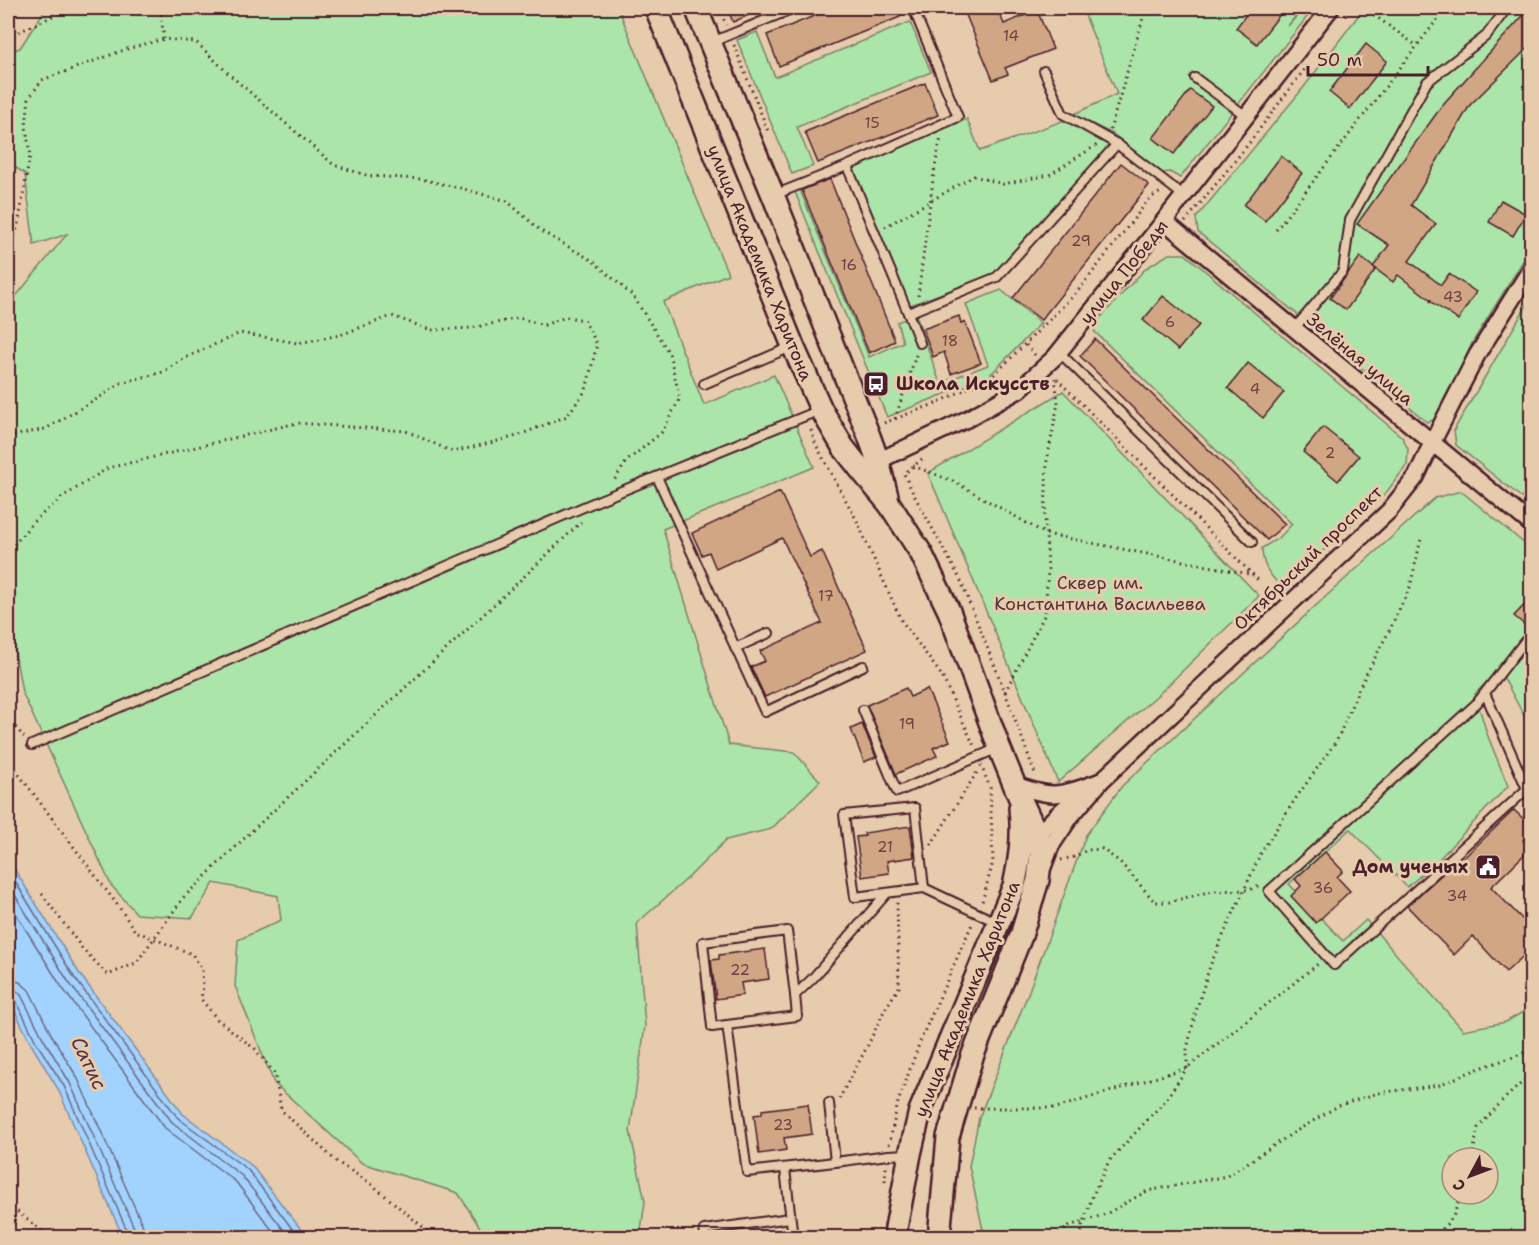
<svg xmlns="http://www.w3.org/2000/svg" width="1539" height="1245" font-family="'Shantell Sans',sans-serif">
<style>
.green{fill:#ace5a9;stroke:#7b826a;stroke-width:1.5;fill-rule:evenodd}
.water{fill:#a2d3ff;stroke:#7f8baa;stroke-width:1.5}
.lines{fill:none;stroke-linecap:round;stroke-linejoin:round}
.shore{stroke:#6d6780;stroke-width:1.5}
.building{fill:#d0a685;stroke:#4a1f2b;stroke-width:1.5}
.lane-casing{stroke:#4a1f2b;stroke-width:12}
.street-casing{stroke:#4a1f2b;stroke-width:20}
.secondary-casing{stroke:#4a1f2b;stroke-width:26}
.path{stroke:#4a1f2b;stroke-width:3;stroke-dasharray:1.5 4.5;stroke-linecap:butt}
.lane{stroke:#e6cbad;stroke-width:8}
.street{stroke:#e6cbad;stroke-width:15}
.secondary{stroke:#e6cbad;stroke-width:21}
.labels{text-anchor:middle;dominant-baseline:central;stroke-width:6;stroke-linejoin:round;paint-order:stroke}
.number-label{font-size:15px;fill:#6c4142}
.street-label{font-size:18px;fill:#4a1f2b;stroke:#e6cbad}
.poi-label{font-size:18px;font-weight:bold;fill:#4a1f2b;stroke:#e6cbad;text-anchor:start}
.park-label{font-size:18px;fill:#543338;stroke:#e6cbad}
.water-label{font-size:20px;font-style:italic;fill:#533140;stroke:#e6cbad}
</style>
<rect width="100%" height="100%" fill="#e6cbad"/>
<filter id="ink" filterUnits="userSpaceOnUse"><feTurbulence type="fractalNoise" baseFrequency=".0167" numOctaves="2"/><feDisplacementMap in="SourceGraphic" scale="12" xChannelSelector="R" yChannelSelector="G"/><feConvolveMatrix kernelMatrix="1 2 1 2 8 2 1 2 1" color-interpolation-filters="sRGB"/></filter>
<g filter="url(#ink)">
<g class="green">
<polygon points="46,8 618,8 728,274 663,302 704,405 774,375 814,467 663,529 729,745 794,752 820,781 771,829 726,840 689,877 637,923 645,1026 630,1131 645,1201 640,1237 486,1237 458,1193 362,1163 274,1083 235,986 238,940 281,920 278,896 214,883 192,918 137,914 111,885 22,692 8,613 8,306 67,234 34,245 25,174 8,162 8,52 20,48"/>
<polygon points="1082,8 1302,8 1287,27 1304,8 1314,8 1180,178 1170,172 1162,173 1113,134 1072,115 1117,94"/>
<polygon points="1364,8 1531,8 1531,248 1472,343 1450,394 1437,419 1427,422 1198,232 1196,218 1304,87"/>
<polygon points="910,22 931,72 797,127 813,166 792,174 737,40 757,32 775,77"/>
<polygon points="967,119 980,151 1065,120 1110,144 994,274 910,305 853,168"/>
<polygon points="800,190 869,357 903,342 897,322 916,315 940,383 988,365 966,304 1001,290 1041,323 989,376 887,417 795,192"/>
<path d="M 1169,254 L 1185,254 L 1402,437 L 1408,449 L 1407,465 L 1385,494 L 1282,588 C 1270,575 1262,566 1262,548 L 1280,537 L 1292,524 L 1094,331 L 1100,318 L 1146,268 Z"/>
<polygon points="1531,298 1531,505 1456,445 1454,430"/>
<polygon points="1063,391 1259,596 1161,692 1058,782 928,473"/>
<path d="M 1461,491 L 1531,549 L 1531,729 L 1499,669 L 1475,694 L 1487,734 L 1508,786 L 1436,862 L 1407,887 L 1350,829 L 1289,884 L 1343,941 L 1366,920 L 1463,1030 L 1506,1022 L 1531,1007 L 1531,1237 L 987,1237 L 983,1230 L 969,1166 L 979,1118 L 1029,991 L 1086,835 L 1122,786 L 1322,600 L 1435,498 ZM 1452,1158 L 1488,1158 L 1488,1194 L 1452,1194 Z"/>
</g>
<polygon class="water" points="8,846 13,867 79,973 183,1114 252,1166 307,1237 123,1237 58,1089 31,1044 8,997"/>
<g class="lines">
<g class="shore">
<polyline points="8,870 74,977 178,1118 248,1170 299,1238"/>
<polyline points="8,884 68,981 172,1122 242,1176 290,1238"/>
<polyline points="8,901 61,986 165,1128 236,1182 278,1238"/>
<polyline points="8,980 20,982 29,990 51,1034 78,1079 143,1226 145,1238"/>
<polyline points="8,989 16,990 21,995 43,1038 70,1083 135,1230 136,1238"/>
<polyline points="8,996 12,997 16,1000 36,1042 64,1086 128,1233 128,1238"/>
</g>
</g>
<g class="building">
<polygon points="727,8 765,8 733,22"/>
<polygon points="834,8 896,8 900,17 779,66 767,35"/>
<polygon points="963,8 997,8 1004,24 1037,10 1053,49 1005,68 1008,74 993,80"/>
<polygon points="1251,8 1285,8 1257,44 1236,28"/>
<polygon points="1530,8 1532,8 1532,44 1470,105 1411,205 1436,224 1409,261 1441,285 1449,274 1476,292 1458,320 1430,301 1431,300 1398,275 1393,282 1373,267 1389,245 1357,224 1444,103"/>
<polygon points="1366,44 1387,61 1350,109 1329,92"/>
<polygon points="925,83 938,115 818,163 805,132"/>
<polygon points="1190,90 1212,106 1174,154 1153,138"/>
<polygon points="1281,156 1302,173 1265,221 1244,205"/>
<polygon points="1121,163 1149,185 1041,320 1013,298"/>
<polygon points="830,179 895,341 869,353 802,190"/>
<polygon points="1501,200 1526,214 1513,236 1489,222"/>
<polygon points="1360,257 1376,269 1346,310 1330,298"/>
<polygon points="1163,296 1199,325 1178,350 1143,320"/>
<polygon points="959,316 961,323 965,322 981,363 951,374 944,352 933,357 923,329"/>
<polygon points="1095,339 1285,524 1267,540 1080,356"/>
<polygon points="1248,363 1284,392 1263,418 1228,388"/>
<polygon points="1323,427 1359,456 1338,481 1303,452"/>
<polygon points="780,492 810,557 822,551 867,650 765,697 751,667 765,661 760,651 822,623 782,538 716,569 709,552 702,555 692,533"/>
<polygon points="1532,597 1532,631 1514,616"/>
<polygon points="906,688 910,697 927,689 950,741 933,748 937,756 896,774 867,705"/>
<polygon points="862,724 876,757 864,762 851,729"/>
<polygon points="1514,810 1532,827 1532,832 1523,840 1531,848 1491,887 1532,929 1532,948 1506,972 1473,936 1454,955 1407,906 1451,866 1453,868"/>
<polygon points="910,826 914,857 887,861 889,873 862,877 856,837 865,836 864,833"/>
<polygon points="1325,852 1343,871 1337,877 1350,891 1316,923 1291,896 1301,886 1295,879"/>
<polygon points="765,949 769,979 741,983 743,995 716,999 711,960 719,959 719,955"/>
<polygon points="808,1104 812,1134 784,1138 786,1150 759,1154 754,1115 762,1114 762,1110"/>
</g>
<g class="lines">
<g class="lane-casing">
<g id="lane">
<polyline points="777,8 780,14 796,8"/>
<polyline points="913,8 958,117 847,166 908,313 997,277 1117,144 1184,196"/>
<polyline points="712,42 780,14"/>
<polyline points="1044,71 1063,114 1117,144"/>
<polyline points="1195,78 1246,116"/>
<polyline points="774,195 847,166"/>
<polyline points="908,313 920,343"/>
<polyline points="1294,329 1343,271 1350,220 1427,82 1486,36 1507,8"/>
<polyline points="1059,352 1252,542"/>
<polyline points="704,384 791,347"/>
<polyline points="657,477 765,712 863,666"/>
<polyline points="735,648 769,633"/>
<polyline points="1485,693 1527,789 1334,965 1269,891 1477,703 1525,641"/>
<polyline points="863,710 897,792 998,748"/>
<polyline points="32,745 602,499 820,410"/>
<polyline points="924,888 915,808 844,815 855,897 924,888 996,922"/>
<polyline points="727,1025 712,1027 703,942 787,931 795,995"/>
<polyline points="829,1103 835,1162 747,1172 727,1025 797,1016 795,995 813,978 887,893"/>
<polyline points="835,1162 888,1155 908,1154"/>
<polyline points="785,1169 793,1238"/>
<polyline points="706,1238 704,1230 790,1218"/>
</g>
</g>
<g class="street-casing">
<g id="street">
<polyline points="1164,221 1532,525"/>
<polyline points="878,461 967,419 1019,390 1055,357 1164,221 1331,8"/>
<path d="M 1015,785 C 1027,789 1040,794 1053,794 C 1070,794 1086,786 1101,781"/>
<path d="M 1033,843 C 1044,826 1061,811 1076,798"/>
<polyline points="1043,867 1051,846 1071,816 1101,781 1389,511 1416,477 1432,443 1477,355 1532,267"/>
</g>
</g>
<g class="secondary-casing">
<g id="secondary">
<polyline points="656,8 793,346 821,409 843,447 861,470 890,505 921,553 949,611 999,747 1019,796 1037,835 1041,854 1038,880 1021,936 972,1057 948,1137 939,1238"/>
<polyline points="696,8 773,195 869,436 878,461 887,496"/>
<path d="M 896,1238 L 896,1228 L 910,1154 L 920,1111 L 1014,886 C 1020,859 1023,836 1020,808"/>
</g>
</g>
<g class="path">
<polyline points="160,8 164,39"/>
<polyline points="719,8 726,25"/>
<polyline points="1364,8 1417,46"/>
<polyline points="1345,16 1351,8"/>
<polyline points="8,37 70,8"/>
<polyline points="734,45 768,131"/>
<polyline points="1110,130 1146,8"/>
<polyline points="1185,222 1243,151 1307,66"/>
<polyline points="885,227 974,176 1003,184 1049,175 1097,145"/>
<polyline points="1276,230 1446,8"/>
<polyline points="8,265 19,220 30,155 26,126 29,98 42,80 127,49 164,39 196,42 230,75 334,165 369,176 421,179 464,189 507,201 541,231 593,261 633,296 669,353 680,398 662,432 627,461 613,482"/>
<polyline points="918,296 934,172 941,137"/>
<polyline points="1026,345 1035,355"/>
<polyline points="1057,379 1258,580"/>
<polyline points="895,419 917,352"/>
<polyline points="884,423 937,403 993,376 1078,291 1150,198 1161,192"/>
<polyline points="811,430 816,445 857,521 901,620 942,676 975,748"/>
<polyline points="8,437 45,429 97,399 121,383 163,372 185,358 240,333 298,343 340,335 392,316 431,330 472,328 519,318 544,325 566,317 584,320 597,344 586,390 567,416 514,437 453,452 406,431 297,423 108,468 61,498 33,522 8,552"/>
<polyline points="922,459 904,474 913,493 960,579 1005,692 1036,776"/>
<polyline points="913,466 953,481 1046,534 1254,575"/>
<polyline points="1005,692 1045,614 1048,570 1045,516 1047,461 1058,403 1055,378"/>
<polyline points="8,718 24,737"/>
<polyline points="8,760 119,907 135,931 192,954 202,969 203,987 201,999 217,1019 255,1049 275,1074 281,1110 337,1162 370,1183 436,1238"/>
<polyline points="981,765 990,788 993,862 982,902"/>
<polyline points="931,845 979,769"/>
<polyline points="1061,860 1074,857 1087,850 1102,849 1120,862 1155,902 1169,902 1212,891 1249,890 1259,886"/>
<polyline points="42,894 82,948 108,975 136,963 184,897 255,828 529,572 581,522"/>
<polyline points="8,1071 14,1080"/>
<polyline points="839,1099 868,1045 884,1011 899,987 897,902"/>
<polyline points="974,1108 1056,1108 1187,1068 1318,964"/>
<polyline points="889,1145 898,1102 921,1039 973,922"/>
<polyline points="1472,1158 1478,1128 1502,1101 1528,1077 1532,1072"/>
<polyline points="885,1181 886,1167"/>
<polyline points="8,1204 50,1238"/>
<polyline points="1055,1238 1069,1226 1106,1214 1147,1191 1227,1176 1293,1133 1338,1106 1378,1093 1439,1085 1480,1068 1516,1056 1532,1049"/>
<polyline points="1081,1238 1082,1226 1093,1195 1109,1161 1165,1101 1187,1068 1187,1049 1196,1011 1210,966 1222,938 1261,853 1294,801 1337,740 1360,686 1389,631 1410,587 1421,539"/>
<polyline points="1434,1238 1453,1217 1461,1194"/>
</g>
<use href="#lane" class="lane"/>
<use href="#street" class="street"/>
<use href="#secondary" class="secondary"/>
</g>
</g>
<defs>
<g id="bus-square" transform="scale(1.35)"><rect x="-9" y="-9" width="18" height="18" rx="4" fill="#4a1f2b" stroke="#e6cbad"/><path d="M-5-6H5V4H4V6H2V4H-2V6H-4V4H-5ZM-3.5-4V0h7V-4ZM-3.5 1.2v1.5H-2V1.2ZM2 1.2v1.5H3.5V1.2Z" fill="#fff"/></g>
<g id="civic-square" transform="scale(1.35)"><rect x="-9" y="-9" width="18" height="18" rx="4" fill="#4a1f2b" stroke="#e6cbad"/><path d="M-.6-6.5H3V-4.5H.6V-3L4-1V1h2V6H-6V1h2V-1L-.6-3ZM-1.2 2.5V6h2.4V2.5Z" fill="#fff"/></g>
</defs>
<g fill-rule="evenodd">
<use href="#bus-square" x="876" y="384"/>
<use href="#civic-square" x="1488" y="867"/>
</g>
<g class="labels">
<g class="number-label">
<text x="1011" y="36">14</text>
<text x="872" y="123">15</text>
<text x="1081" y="241">29</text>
<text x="849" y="265">16</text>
<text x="1453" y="297">43</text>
<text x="1170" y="322">6</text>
<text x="950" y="341">18</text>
<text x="1255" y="389">4</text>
<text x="1330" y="453">2</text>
<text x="826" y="596">17</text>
<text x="907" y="724">19</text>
<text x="885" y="847">21</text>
<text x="1323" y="888">36</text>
<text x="1457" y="896">34</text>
<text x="740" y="970">22</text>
<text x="783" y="1125">23</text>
</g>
<g class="street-label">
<text transform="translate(760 263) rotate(68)">улица Академика Харитона</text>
<text transform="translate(1124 272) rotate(-51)">улица Победы</text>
<text transform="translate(1360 359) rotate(40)">Зелёная улица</text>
<text transform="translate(1308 558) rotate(-44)">Октябрьский проспект</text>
<text transform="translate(967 999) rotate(-68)">улица Академика Харитона</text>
</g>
<g class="poi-label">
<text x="896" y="384">Школа Искусств</text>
<text x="1468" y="867" text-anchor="end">Дом ученых</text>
</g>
<g class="park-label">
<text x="1100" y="583">Сквер им.<tspan x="1100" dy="21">Константина Васильева</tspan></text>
</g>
<g class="water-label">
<text transform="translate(89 1063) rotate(64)">Сатис</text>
</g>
</g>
<rect width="1539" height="1245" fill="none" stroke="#e6cbad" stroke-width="30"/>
<rect x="15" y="15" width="1509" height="1215" fill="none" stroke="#4a1f2b" stroke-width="2" filter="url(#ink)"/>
<g transform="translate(1470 1176) rotate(229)"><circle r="28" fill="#e6cbad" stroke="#a88679" stroke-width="1.5"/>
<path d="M0-4.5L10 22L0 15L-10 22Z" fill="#4a1f2b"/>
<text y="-9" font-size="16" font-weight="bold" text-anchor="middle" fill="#4a1f2b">С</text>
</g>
<path d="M1308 66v9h120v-9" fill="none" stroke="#4a1f2b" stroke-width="3"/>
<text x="1317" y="66" font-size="18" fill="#4a1f2b" stroke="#e6cbad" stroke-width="4.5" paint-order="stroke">50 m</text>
</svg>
